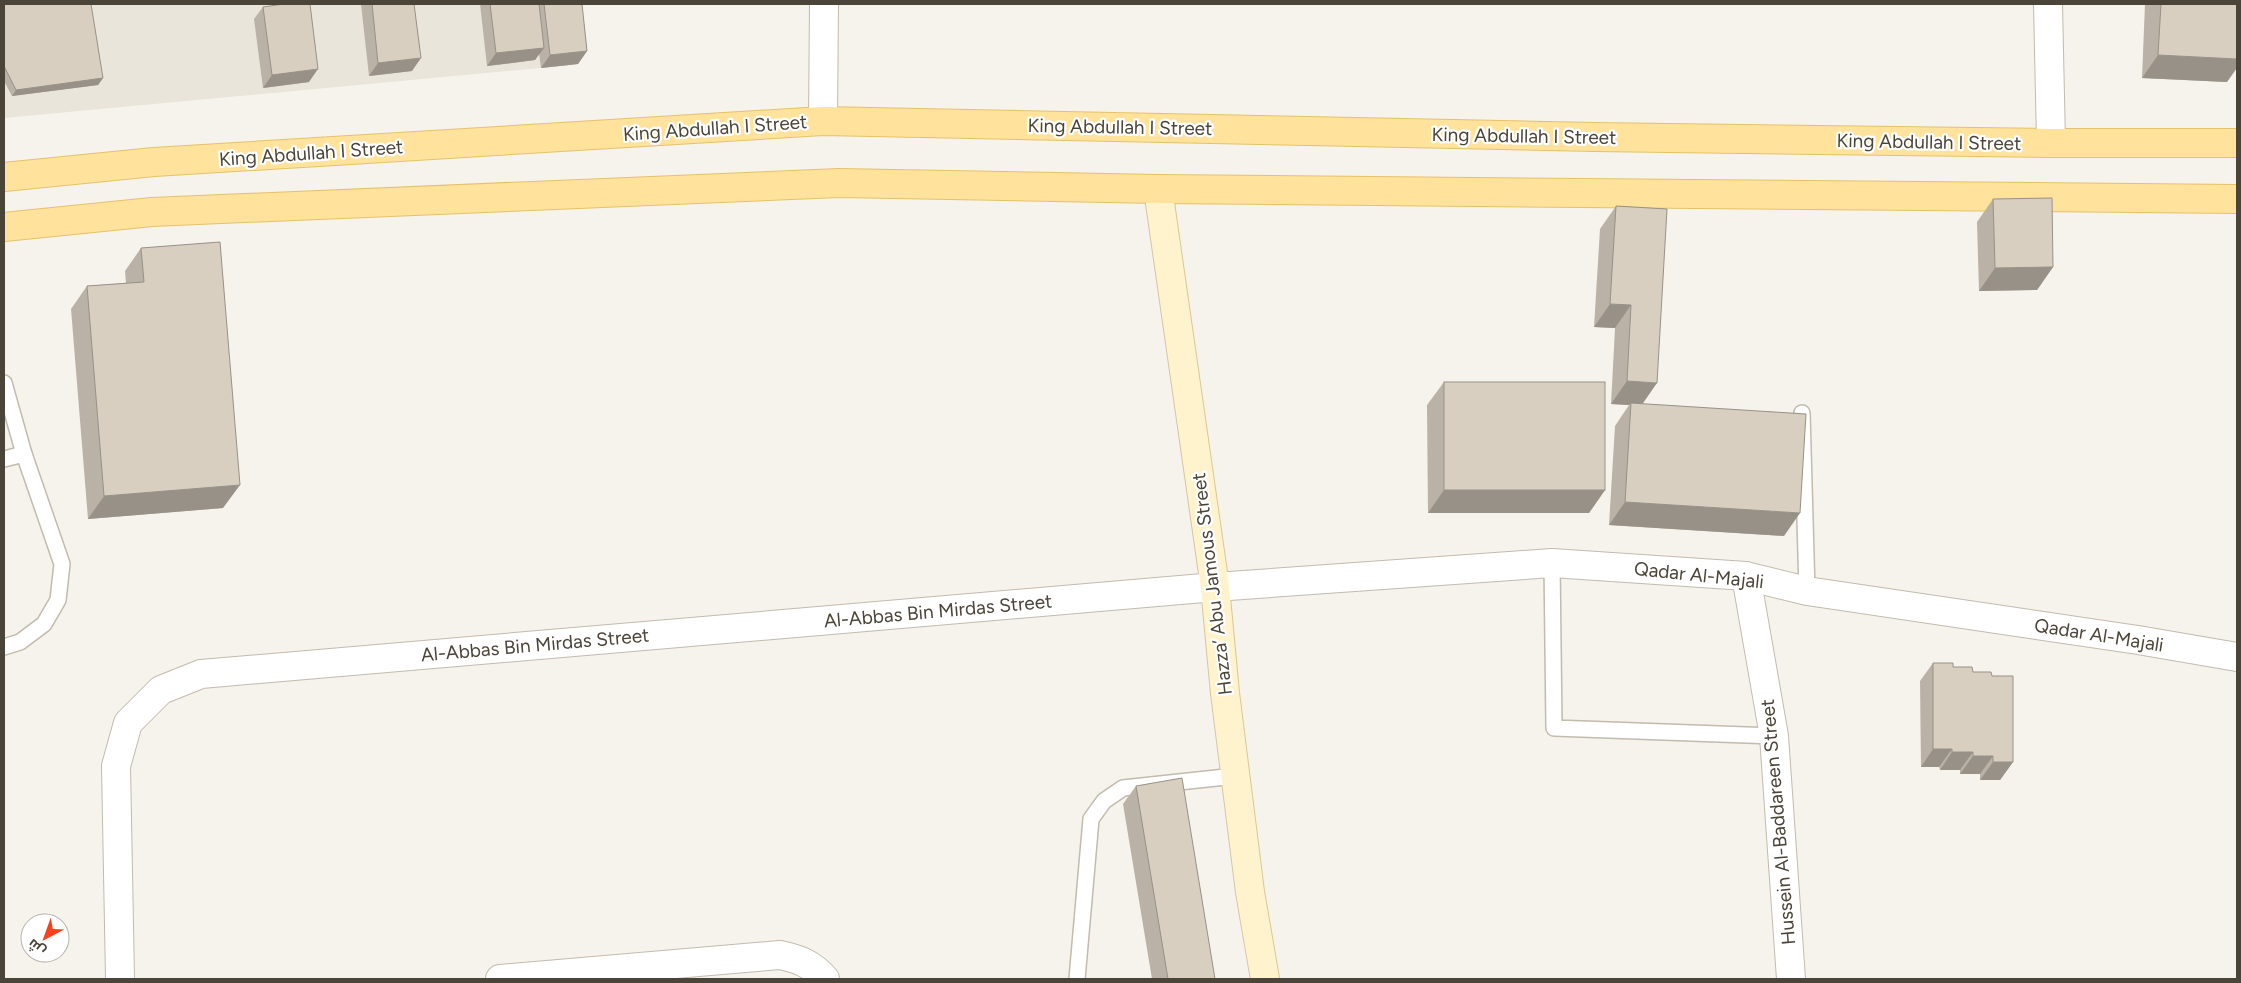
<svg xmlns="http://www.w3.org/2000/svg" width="2241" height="983" font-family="Figtree,Cairo,sans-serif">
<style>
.residential{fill:#eae5da}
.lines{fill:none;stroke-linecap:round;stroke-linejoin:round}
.lane-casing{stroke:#c2bbae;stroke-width:18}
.street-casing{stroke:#c2bbae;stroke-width:30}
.secondary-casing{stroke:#d6c79b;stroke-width:30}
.primary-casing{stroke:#e6c16a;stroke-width:30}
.lane{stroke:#fff;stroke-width:15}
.street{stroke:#fff;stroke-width:28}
.secondary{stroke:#fff3cd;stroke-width:28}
.primary{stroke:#ffe39c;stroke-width:28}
.wall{fill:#bab2a6}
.shaded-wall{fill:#979187}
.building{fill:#d8cfc1;stroke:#979187}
.labels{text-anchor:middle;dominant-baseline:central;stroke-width:4.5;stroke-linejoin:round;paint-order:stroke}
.street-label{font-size:19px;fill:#4b4439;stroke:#fff}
</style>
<rect width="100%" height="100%" fill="#f6f3ec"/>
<polygon class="residential" points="4,4 577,4 572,65 4,118"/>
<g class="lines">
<g class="lane-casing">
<g id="lane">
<polyline points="4,383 24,454 62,564 58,600 44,624 20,642 4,647"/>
<polyline points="1802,413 1807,591"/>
<polyline points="4,459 24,454"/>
<polyline points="1552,563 1554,728 1774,736"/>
<polyline points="1077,979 1091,819 1104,801 1123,788 1235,776"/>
</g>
</g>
<g class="street-casing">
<g id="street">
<polyline points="2048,4 2051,143"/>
<polyline points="823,121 824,4"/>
<polyline points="1746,576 1774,736 1791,979"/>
<polyline points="120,979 116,766 128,723 161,690 201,674 1215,587 1552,563 1746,576 1807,591 2138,640 2237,657"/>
<path d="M 500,979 L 780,955 C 799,959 812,964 825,979"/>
</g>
</g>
<g class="secondary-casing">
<polyline id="secondary" points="1158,189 1215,587 1225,693 1250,892 1265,979"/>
</g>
<g class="primary-casing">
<g id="primary">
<polyline points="4,177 154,162 823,121 1594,137 2051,143 2237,143"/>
<polyline points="4,227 152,212 839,183 1158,189 2237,199"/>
</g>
</g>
<use href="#lane" class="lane"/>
<use href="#street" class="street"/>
<use href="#secondary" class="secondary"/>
<use href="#primary" class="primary"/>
</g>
<g class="wall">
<polygon points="4,4 103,78 98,85 12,96 4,81"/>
<polygon points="361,4 414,4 412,71 369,76"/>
<polygon points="480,4 582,4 587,51 578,64 541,68 539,53 535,60 487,66"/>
<polygon points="2145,4 2237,4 2227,82 2142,78"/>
<polygon points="263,7 309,82 263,88 254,19"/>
<polygon points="1993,199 2053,267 2037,290 1979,291 1977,222"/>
<polygon points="1616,206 1667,209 1642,404 1784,536 1609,525 1615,426 1629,405 1611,404 1615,328 1594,327 1600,229"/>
<polygon points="141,248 223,508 88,519 71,309 87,286 126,283 125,271"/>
<polygon points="1444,382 1605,490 1589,513 1428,513 1427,405"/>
<polygon points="1933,663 1992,676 2013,762 2000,780 1980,780 1980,774 1960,774 1960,770 1940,770 1939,767 1921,767 1920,681"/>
<polygon points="1136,786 1215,979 1152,979 1123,804"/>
</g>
<g class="shaded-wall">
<polygon points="544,48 535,60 487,66 496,53"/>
<polygon points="587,51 578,64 541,68 550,55"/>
<polygon points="2158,55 2237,59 2237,68 2227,82 2142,78"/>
<polygon points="421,58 412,71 369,76 378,63"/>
<polygon points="318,69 309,82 263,88 272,75"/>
<polygon points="103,78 98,85 12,96 16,90"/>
<polygon points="2053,267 2037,290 1979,291 1995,268"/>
<polygon points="1610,304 1631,305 1615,328 1594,327"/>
<polygon points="1627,381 1657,383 1641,406 1631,403 1629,405 1611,404"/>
<polygon points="240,485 223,508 88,519 104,496"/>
<polygon points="1444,490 1605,490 1589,513 1428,513"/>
<polygon points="1625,502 1800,513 1784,536 1609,525"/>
<polygon points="1933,749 1952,749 1939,767 1921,767"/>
<polygon points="1952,752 1973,752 1960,770 1940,770"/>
<polygon points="1973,756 1993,756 1980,774 1960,774"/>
<polygon points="1993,762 2013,762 2000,780 1980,780"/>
</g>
<g class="building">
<polygon points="4,4 91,4 103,78 16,90 4,66"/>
<polygon points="284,4 310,4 318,69 272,75 263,7"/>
<polygon points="372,4 414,4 421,58 378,63"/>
<polygon points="490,4 539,4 544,48 496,53"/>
<polygon points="544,4 582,4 587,51 550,55"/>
<polygon points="2161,4 2237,4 2237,59 2158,55"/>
<polygon points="2052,198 2053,267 1995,268 1993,199"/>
<polygon points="1616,206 1667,209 1657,383 1627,381 1631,305 1610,304"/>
<polygon points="220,242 240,485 104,496 87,286 144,282 141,248"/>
<rect x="1444" y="382" width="161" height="108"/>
<polygon points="1631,403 1806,414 1800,513 1625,502"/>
<polygon points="1933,663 1953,663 1953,667 1972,667 1973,672 1991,672 1992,676 2013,676 2013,762 1993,762 1993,756 1973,756 1973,752 1952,752 1952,749 1933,749"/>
<polygon points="1182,778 1215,979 1168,979 1136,786"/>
</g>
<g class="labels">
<g class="street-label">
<text transform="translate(1120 127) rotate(1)">King Abdullah I Street</text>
<text transform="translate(715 128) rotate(-4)">King Abdullah I Street</text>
<text transform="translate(1524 136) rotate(1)">King Abdullah I Street</text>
<text transform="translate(1929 142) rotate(1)">King Abdullah I Street</text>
<text transform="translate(311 153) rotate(-4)">King Abdullah I Street</text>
<text transform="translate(1699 575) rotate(6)">Qadar Al-Majali</text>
<text transform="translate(1212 584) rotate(-97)">Hazza’ Abu Jamous Street</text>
<text transform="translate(938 611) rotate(-5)">Al-Abbas Bin Mirdas Street</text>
<text transform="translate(2099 635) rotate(9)">Qadar Al-Majali</text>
<text transform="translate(535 645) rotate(-5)">Al-Abbas Bin Mirdas Street</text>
<text transform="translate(1778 822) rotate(-95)">Hussein Al-Baddareen Street</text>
</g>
</g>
<rect width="2241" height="983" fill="none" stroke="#4b4439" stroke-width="10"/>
<g transform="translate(45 938) rotate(221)"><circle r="24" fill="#ffffff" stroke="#b7b4b0"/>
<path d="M0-4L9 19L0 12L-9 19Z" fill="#fc3f1d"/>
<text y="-8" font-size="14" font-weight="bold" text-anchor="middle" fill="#4b4439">ش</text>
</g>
</svg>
